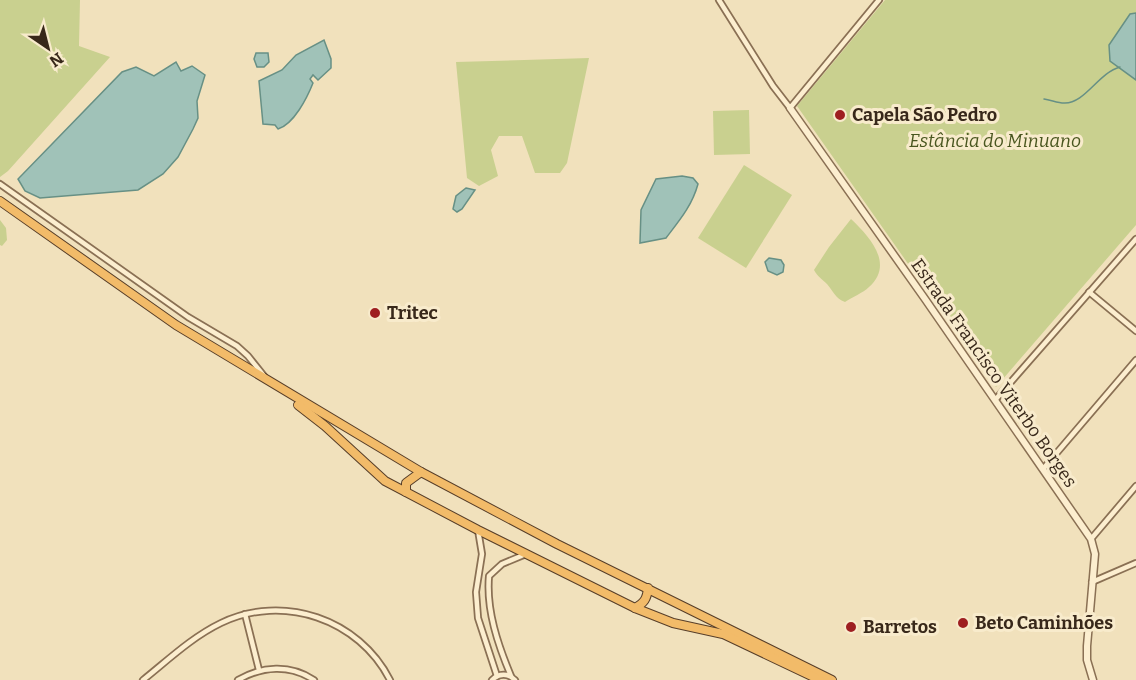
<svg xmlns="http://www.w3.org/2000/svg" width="1136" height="680" font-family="Bitter,serif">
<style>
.green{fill:#c9d08f}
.water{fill:#a0c2b8;stroke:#679085;stroke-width:1.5}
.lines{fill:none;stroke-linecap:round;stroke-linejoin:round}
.stream{stroke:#679085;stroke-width:1.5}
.minor-casing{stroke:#8a7054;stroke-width:8}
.tertiary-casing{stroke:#8a7054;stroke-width:9}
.trunk-casing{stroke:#573e29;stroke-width:10}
.minor{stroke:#fceecf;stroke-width:4.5}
.tertiary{stroke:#fceecf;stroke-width:6}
.trunk{stroke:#f2bb69;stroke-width:8}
.poi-dot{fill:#9e1f21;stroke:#f8ebcc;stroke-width:2}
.labels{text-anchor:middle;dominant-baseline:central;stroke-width:6;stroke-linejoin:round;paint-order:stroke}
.poi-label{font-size:18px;font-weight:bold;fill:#38281a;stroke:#f8ebcc;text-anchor:start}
.park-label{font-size:18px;font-style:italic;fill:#49561f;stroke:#f8ebcc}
.street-label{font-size:18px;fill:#38281a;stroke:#f8ebcc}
</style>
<rect width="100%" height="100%" fill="#f1e1bc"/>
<g class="green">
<polygon points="0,0 80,0 79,46 110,57 8,171 0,177"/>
<polygon points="885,0 1136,0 1136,225 996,387 934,301 931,289 923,285 797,106"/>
<polygon points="589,58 567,163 560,173 535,173 522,136 499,136 491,150 498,176 479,186 467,178 456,62"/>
<polygon points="749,110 750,154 714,155 713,111"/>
<polygon points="744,165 792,195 746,268 698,238"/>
<path d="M 851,219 C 869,236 895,264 869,287 C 863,293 852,297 845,302 C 835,298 834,292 827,284 C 822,279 818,277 814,270 L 829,247 Z"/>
<polygon points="0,220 6,228 7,240 2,246 0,245"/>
</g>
<g class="water">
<polygon points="1136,13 1136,80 1110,61 1109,45 1130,14"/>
<path d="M 324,40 L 331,59 L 331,68 L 318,80 L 313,75 L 310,79 L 313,83 C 307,98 294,124 278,129 L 275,125 L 263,124 L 259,81 L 282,70 L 296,55 Z"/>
<polygon points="256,53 268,53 269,62 264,67 257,67 254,59"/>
<polygon points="176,62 181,71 192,66 205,75 197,101 198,118 193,129 178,157 163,174 138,190 40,198 25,191 18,179 122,72 136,67 154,76"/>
<path d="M 682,176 L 693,178 L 698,184 C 692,206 679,221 666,238 L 640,243 L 641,210 L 656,179 Z"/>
<polygon points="466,188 475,190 462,209 457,212 453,209 456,196"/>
<polygon points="769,258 781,260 784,265 783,272 777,275 768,271 765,262"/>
</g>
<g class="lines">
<path class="stream" d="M 1044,99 C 1051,100 1058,103 1064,103 C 1085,104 1098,73 1120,67"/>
<g class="minor-casing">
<g id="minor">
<polyline points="719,0 773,86 790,108 879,0"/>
<polyline points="0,184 188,317 237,346 248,356 264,376"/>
<polyline points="1089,292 1136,331"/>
<polyline points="996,399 1136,239"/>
<polyline points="1043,469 1136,360"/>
<polyline points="478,530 482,554 476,592 478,618 497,676"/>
<polyline points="1091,539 1136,486"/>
<polyline points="1092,582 1136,563"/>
<polyline points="245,614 259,670"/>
<path d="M 511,676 C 498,645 486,610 489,576 L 502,564 L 526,554"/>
<path d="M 143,680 C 168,660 192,637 221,623 C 283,593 359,619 390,680"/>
<path d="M 238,680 C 262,666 290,664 314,680"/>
<path d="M 492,680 C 499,673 508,673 515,680"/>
</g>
</g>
<g class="tertiary-casing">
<polyline id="tertiary" points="790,108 925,299 1091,539 1095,554 1087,646 1087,660 1093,680"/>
</g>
<g class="trunk-casing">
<g id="trunk">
<polyline points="0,201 176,325 421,472 557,544 832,680"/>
<polyline points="298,405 325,426 385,481 478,530 635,608 673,623 723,634 820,680"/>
<polyline points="406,492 406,483 421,472"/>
<path d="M 635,608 C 644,603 647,599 648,588"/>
</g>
</g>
<use href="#minor" class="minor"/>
<use href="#tertiary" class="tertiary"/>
<use href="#trunk" class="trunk"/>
</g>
<g class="poi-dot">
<circle cx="840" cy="115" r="6"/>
<circle cx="375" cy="313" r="6"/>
<circle cx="963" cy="623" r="6"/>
<circle cx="851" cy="627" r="6"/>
</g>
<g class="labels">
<g class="poi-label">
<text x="852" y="115">Capela São Pedro</text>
<text x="387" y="313">Tritec</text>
<text x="975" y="623">Beto Caminhões</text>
<text x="863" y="627">Barretos</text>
</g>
<g class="park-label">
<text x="995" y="141">Estância do Minuano</text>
</g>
<g class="street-label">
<text transform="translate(994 373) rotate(55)">Estrada Francisco Viterbo Borges</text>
</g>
</g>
<g transform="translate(48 48) rotate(145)" stroke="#f8ebcc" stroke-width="4.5" paint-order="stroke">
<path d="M0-4.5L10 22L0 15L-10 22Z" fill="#38281a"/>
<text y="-9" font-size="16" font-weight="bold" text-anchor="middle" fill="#38281a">N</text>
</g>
</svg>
